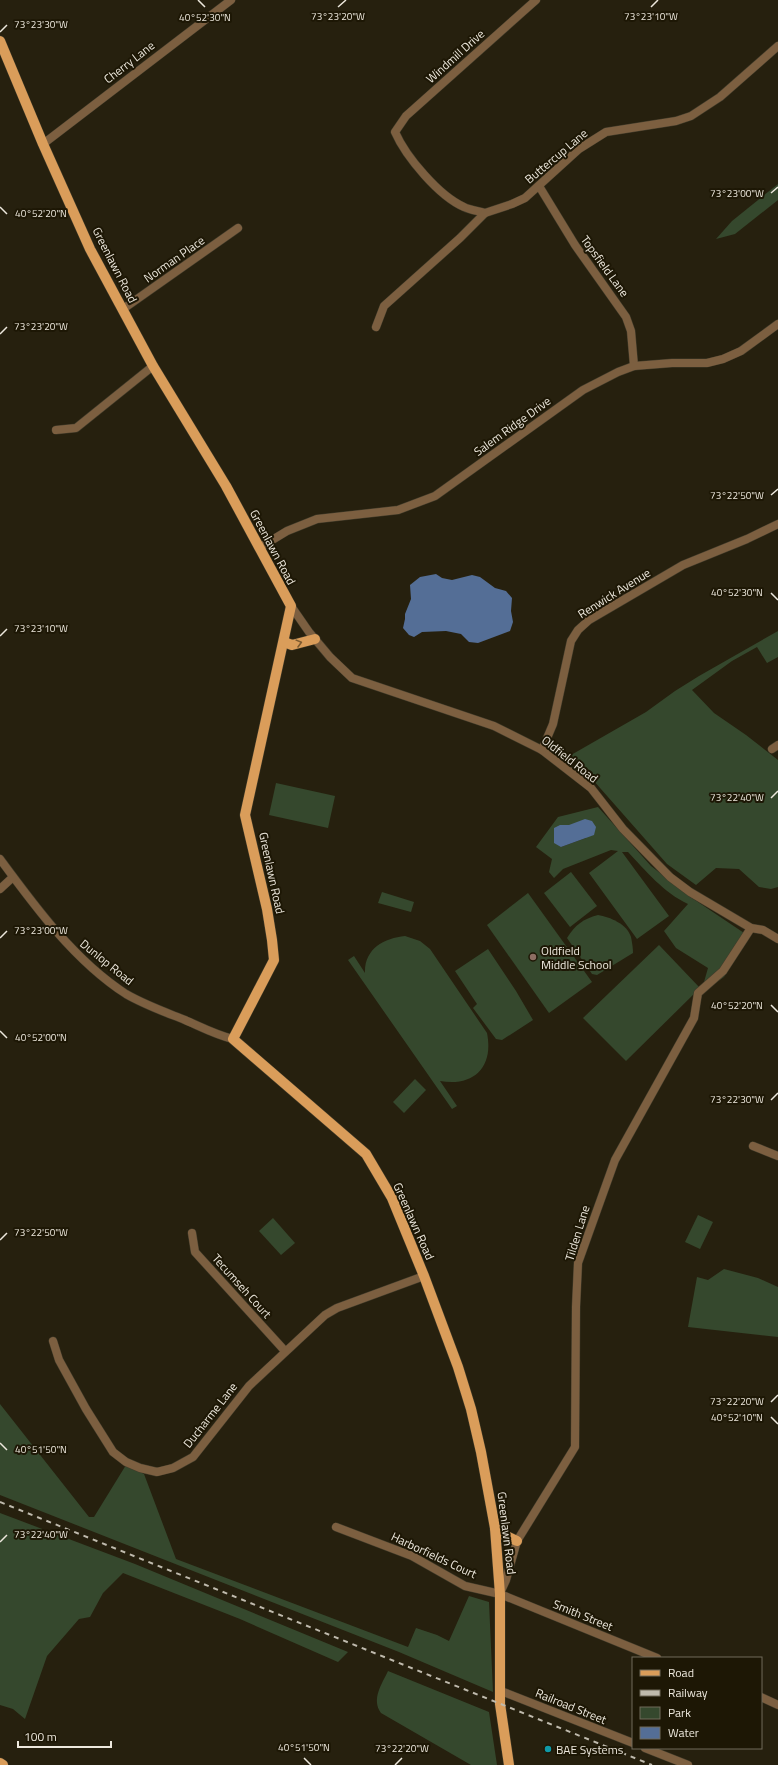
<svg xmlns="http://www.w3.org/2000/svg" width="778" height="1765" font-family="'Titillium Web',sans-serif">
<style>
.green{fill:#35482d;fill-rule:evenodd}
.water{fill:#546e96}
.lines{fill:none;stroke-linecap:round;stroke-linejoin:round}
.minor-casing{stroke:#423c2b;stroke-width:9}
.major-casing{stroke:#423c2b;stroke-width:11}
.minor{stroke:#7c5f40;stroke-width:8}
.major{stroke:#da9d5a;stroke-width:10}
.rail{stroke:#bfbaad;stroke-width:2;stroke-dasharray:5 5;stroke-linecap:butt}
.oneway{stroke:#7c5a30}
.ticks{fill:none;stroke:#ede8dd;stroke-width:1.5}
.education-dot{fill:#8d6e63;stroke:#1d1705;stroke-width:1.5}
.culture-dot{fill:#0f9aa8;stroke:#1d1705;stroke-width:1.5}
.labels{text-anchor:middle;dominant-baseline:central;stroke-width:4;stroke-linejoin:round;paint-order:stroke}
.street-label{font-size:12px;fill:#ede8dd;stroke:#1d1705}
.poi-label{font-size:12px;fill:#ede8dd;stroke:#1d1705;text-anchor:start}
.ticks-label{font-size:10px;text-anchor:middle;fill:#ede8dd;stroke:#1d1705;stroke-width:4;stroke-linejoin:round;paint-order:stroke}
</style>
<rect width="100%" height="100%" fill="#26200e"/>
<g class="green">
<polygon points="778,184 778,200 735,234 716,239 732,221"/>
<polygon points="778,631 778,657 767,663 757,647 732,661 692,690 714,713 746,735 778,760 778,887 771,889 759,887 739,869 716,868 696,885 667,864 571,755 646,712 675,691 699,676"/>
<polygon points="276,783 335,796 328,828 269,815"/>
<path d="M 598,807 L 651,866 L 692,898 L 750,937 L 724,977 L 707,989 L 704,982 L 708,968 L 676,948 L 664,931 L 688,904 C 664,893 645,870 628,852 L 622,852 L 669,916 L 637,939 L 589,873 L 618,851 L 611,850 L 563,869 L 554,878 L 549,872 L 552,859 L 536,847 L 558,817 ZM 560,825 L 569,825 L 586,838 L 561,847 Z"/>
<polygon points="571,872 597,906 570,927 544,893"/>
<polygon points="382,892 414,902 411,912 378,903"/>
<polygon points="528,893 592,982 549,1013 487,925"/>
<path d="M 598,915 C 610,917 627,924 631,937 C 632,942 633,948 633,953 L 597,975 L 592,974 L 567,938 C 575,925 583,919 598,915 Z"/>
<path d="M 405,936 L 420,941 L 430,949 L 487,1033 C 494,1068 473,1087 440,1081 L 457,1106 L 452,1109 L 348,960 L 354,956 L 365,973 C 364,949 384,938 405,936 Z"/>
<polygon points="659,945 700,988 626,1061 583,1018"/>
<polygon points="488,949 516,991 533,1020 502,1040 496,1039 473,1008 477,1004 455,971"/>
<polygon points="415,1079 426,1090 404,1113 393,1102"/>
<polygon points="698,1215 713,1222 700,1249 685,1242"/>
<polygon points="273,1218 295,1243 281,1255 259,1231"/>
<polygon points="724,1269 758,1278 778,1287 778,1337 688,1327 697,1277 708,1280"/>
<polygon points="0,1404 89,1517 94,1517 126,1465 144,1474 176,1559 408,1647 416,1628 437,1635 449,1641 469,1596 489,1602 493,1692 399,1652 0,1495"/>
<polygon points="0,1513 135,1564 348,1652 338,1662 240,1619 123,1573 103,1593 90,1617 79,1619 47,1656 25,1719 13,1709 0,1705"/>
<path d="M 388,1671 L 489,1712 L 497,1765 L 471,1765 L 381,1713 C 371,1699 382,1684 388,1671 Z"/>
</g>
<g class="water">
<polygon points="436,574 442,578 452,580 472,575 480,577 495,588 506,591 512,598 511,611 513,622 510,631 478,643 469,642 461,634 446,631 422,632 414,637 409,635 403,628 405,619 405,614 411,599 410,585 420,577"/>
<polygon points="585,819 592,821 596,827 594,835 561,847 554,843 554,828 560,825 569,825"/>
</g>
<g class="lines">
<g class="minor-casing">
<g id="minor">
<polyline points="43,144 231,0"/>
<polyline points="539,186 575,245 626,317 631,331 634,366"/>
<path d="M 485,213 C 478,211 470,210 464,207 C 439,196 406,157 395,132 L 406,116 L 536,0"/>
<polyline points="123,309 238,228"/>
<polyline points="376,327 384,306 460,238 485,213 512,204 525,198 579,149 606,132 676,121 691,116 720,97 778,46"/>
<polyline points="56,430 76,428 153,366"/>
<polyline points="259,548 287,531 317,519 398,510 435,496 583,390 618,372 634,366 672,363 707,363 723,359 741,351 778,324"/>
<polyline points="291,606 309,632 330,657 352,678 494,726 542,750 591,788 623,829 670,877 690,892 751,928 763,930 778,939"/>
<polyline points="772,749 778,745"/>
<polyline points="542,750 553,724 571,641 578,630 589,620 683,565 747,539 778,524"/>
<path d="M 0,859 C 36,908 75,961 126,994 C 145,1005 165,1012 185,1020 C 201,1027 216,1035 233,1039"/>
<polyline points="0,889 13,877"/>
<polyline points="753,1146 778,1156"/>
<polyline points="192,1233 195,1252 285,1351"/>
<polyline points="53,1341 59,1360 86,1409 113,1452 126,1462 140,1468 157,1472 173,1468 193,1457 249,1386 325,1315 337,1308 424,1276"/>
<polyline points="336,1527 412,1556 465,1586 500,1594 657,1658"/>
<polyline points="500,1593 506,1580 517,1541 575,1447 576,1307 578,1263 615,1160 694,1018 698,993 723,971 751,928"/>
<polyline points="501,1691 633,1743"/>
<polyline points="761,1697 778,1705"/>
<polyline points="645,1748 688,1765"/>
</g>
</g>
<g class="major-casing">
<g id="major">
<polyline points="0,41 43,144 90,249 153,366 226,486 291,606 245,815 267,909 272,940 274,960 233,1039 366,1154 392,1198 424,1276 458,1367 471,1409 481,1452 495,1528 500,1594 500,1704 509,1765"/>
<polyline points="284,642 292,645 315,639"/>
<polyline points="495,1528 500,1533 517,1541"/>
<polyline points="0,1763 3,1765"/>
</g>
</g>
<use href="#minor" class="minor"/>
<use href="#major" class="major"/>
<polyline class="rail" points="0,1502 652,1765"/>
</g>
<defs><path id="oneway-chevron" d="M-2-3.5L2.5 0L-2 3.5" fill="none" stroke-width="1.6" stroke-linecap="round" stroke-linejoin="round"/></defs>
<use class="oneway" href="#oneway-chevron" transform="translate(299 643) rotate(-15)"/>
<path class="ticks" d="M 198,0 L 205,7M 338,7 L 346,0M 651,7 L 658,0M 0,32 L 7,25M 771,193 L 778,187M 0,207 L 7,214M 0,334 L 7,327M 771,495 L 778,489M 771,593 L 778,600M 0,636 L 7,629M 771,798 L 778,791M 0,938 L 7,931M 771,1005 L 778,1012M 0,1031 L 7,1038M 771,1100 L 778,1093M 0,1240 L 7,1233M 771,1402 L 778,1395M 771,1417 L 778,1424M 0,1443 L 7,1450M 0,1542 L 7,1535M 304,1758 L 311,1765M 395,1765 L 402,1758"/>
<circle class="education-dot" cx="533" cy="957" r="4"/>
<circle class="culture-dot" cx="548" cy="1749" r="4"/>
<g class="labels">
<g class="street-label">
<text transform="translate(455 56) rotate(-42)">Windmill Drive</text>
<text transform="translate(129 62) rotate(-38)">Cherry Lane</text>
<text transform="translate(556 156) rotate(-40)">Buttercup Lane</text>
<text transform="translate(174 259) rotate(-35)">Norman Place</text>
<text transform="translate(115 265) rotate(63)">Greenlawn Road</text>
<text transform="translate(605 266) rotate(54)">Topsfield Lane</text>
<text transform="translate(512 426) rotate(-36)">Salem Ridge Drive</text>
<text transform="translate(273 547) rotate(62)">Greenlawn Road</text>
<text transform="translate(614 593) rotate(-32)">Renwick Avenue</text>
<text transform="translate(570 759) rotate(38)">Oldfield Road</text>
<text transform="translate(272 873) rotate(78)">Greenlawn Road</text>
<text transform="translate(107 962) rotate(39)">Dunlop Road</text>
<text transform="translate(414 1221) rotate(66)">Greenlawn Road</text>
<text transform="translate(577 1233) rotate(-73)">Tilden Lane</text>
<text transform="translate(242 1286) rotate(48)">Tecumseh Court</text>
<text transform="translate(210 1415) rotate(-52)">Ducharme Lane</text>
<text transform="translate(507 1533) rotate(83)">Greenlawn Road</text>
<text transform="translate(434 1555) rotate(25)">Harborfields Court</text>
<text transform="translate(583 1615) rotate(22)">Smith Street</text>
<text transform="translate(571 1706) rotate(22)">Railroad Street</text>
</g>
<g class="poi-label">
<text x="541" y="950">Oldfield<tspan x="541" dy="14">Middle School</tspan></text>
<text x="556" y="1749">BAE Systems</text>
</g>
</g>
<g class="ticks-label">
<text x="338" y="20">73°23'20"W</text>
<text x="651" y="20">73°23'10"W</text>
<text x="205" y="21">40°52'30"N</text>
<text x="41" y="28">73°23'30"W</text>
<text x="737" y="197">73°23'00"W</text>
<text x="41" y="217">40°52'20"N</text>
<text x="41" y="330">73°23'20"W</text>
<text x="737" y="499">73°22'50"W</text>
<text x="737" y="596">40°52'30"N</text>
<text x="41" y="632">73°23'10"W</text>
<text x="737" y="801">73°22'40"W</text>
<text x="41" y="934">73°23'00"W</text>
<text x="737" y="1009">40°52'20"N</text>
<text x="41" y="1041">40°52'00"N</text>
<text x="737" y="1103">73°22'30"W</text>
<text x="41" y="1236">73°22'50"W</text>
<text x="737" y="1405">73°22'20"W</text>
<text x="737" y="1421">40°52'10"N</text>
<text x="41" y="1453">40°51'50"N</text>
<text x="41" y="1538">73°22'40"W</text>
<text x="304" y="1751">40°51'50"N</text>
<text x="402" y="1752">73°22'20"W</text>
</g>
<rect x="632" y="1657" width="130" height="92" fill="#1d1705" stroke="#706b5b"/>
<rect x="640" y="1670" width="20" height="6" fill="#da9d5a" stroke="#706b5b"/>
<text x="668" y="1677" font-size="12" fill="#ede8dd">Road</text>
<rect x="640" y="1690" width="20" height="6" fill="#bfbaad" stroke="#706b5b"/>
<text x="668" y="1697" font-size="12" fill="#ede8dd">Railway</text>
<rect x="640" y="1707" width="20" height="12" fill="#35482d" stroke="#706b5b"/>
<text x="668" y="1717" font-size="12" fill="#ede8dd">Park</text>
<rect x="640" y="1727" width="20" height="12" fill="#546e96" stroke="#706b5b"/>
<text x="668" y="1737" font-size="12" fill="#ede8dd">Water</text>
<path d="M18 1741v6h93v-6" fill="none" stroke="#ede8dd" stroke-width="2"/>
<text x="24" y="1741" font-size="12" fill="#ede8dd" stroke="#1d1705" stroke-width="3" paint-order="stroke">100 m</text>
</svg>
